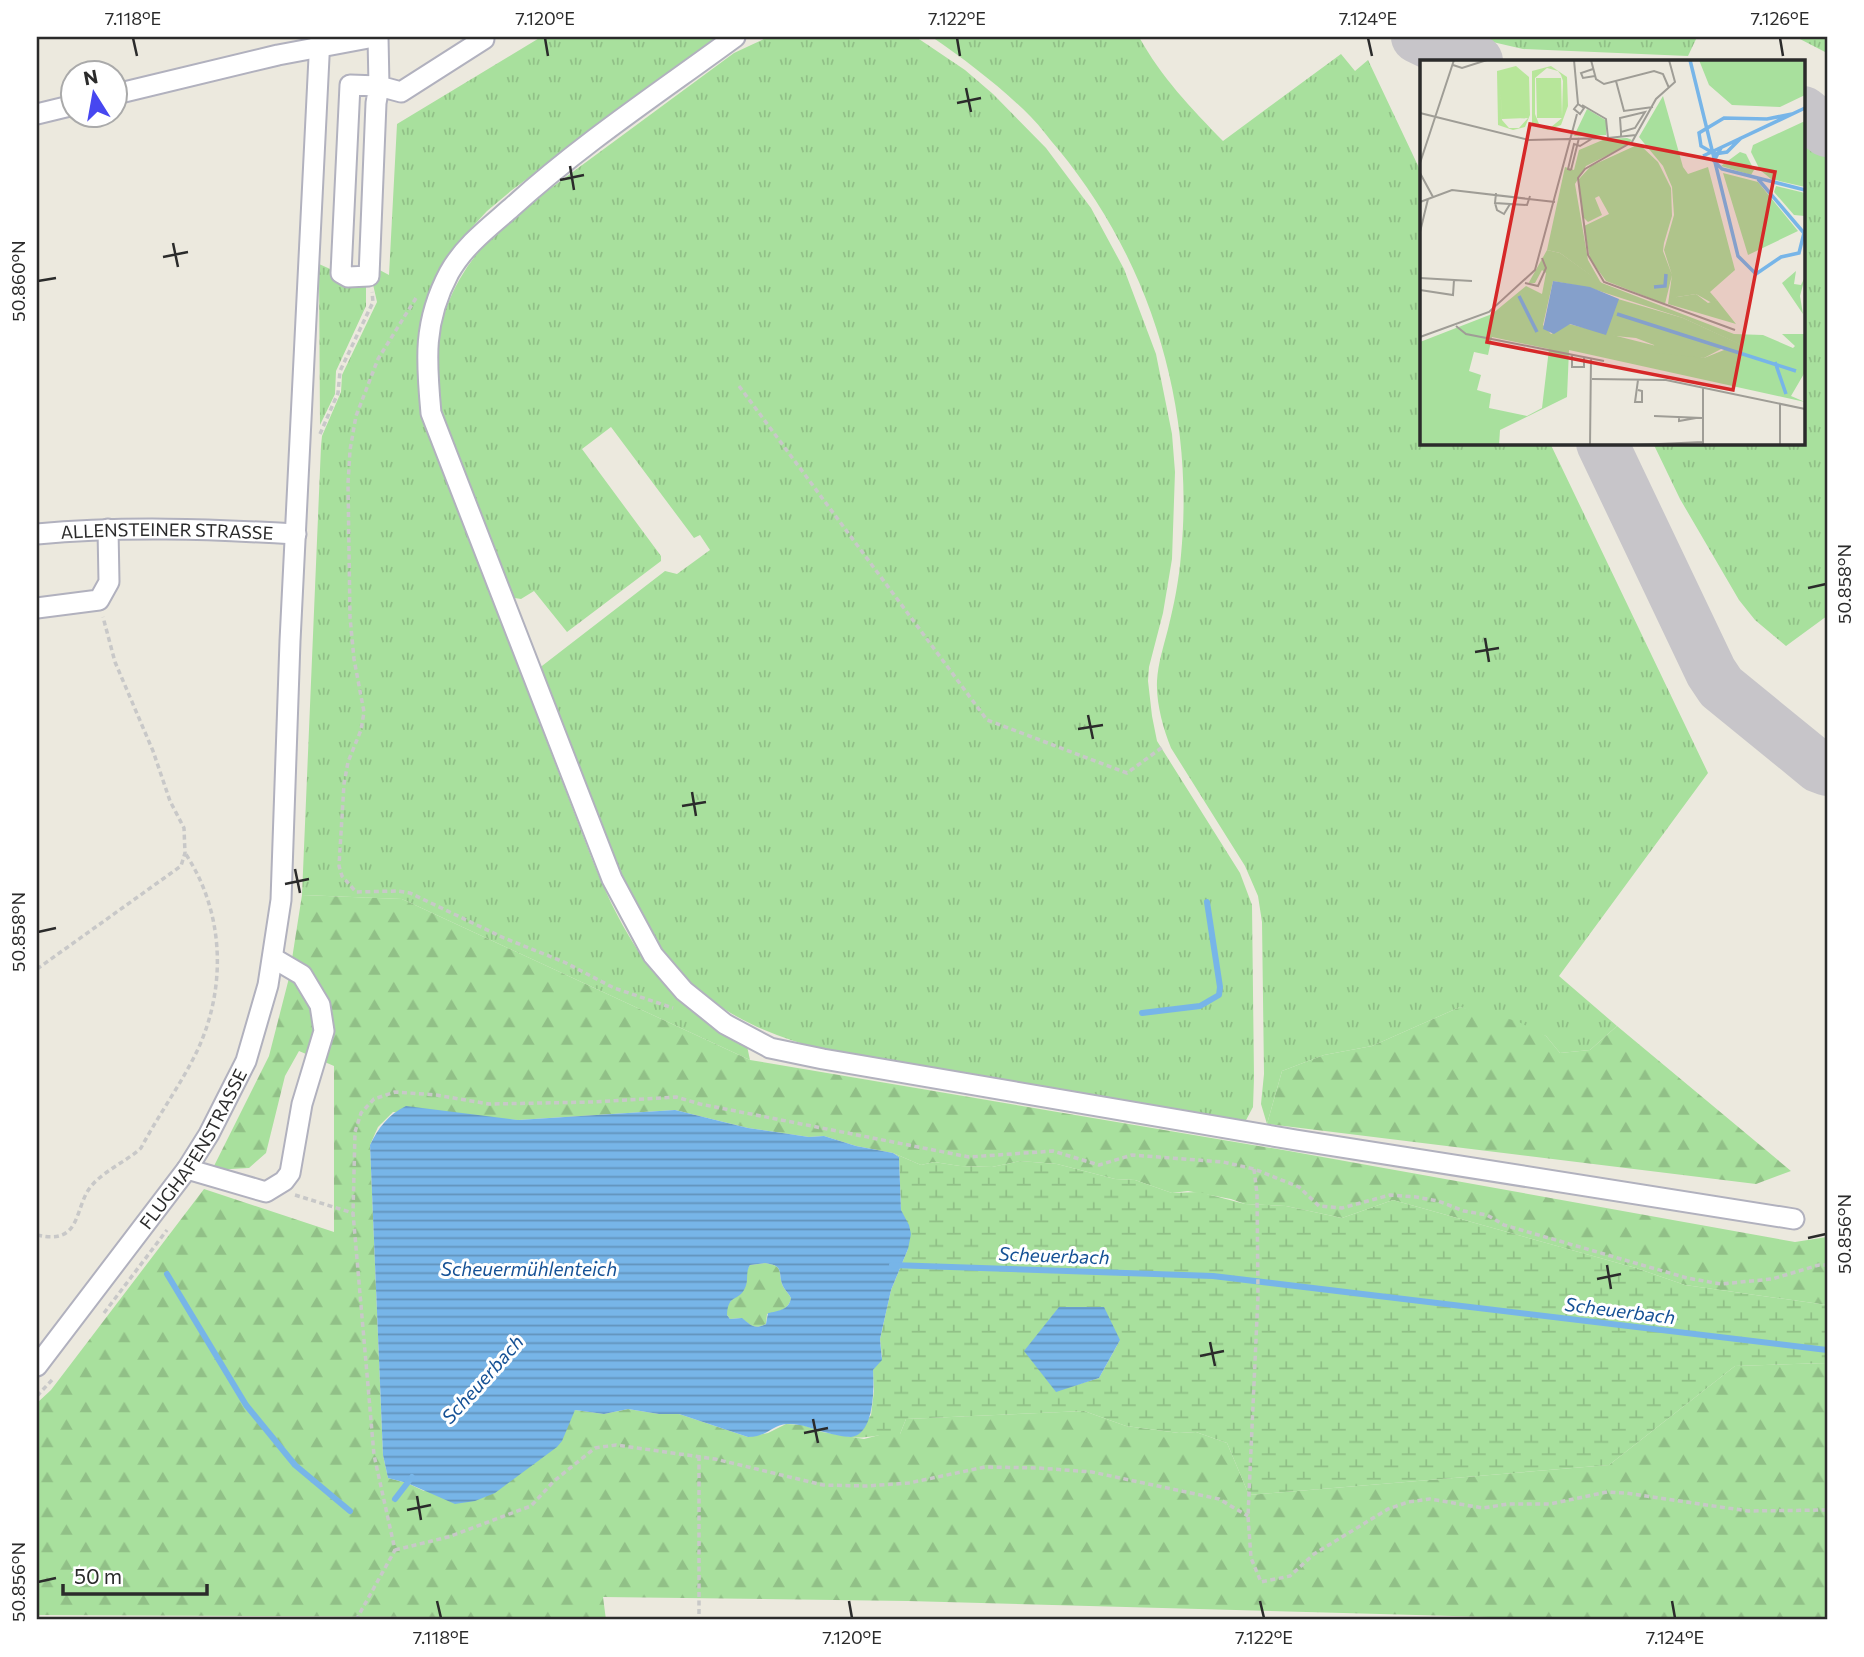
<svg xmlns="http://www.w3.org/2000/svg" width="1864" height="1657" font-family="Commissioner,sans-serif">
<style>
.grass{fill:url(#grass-tufts)}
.forest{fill:url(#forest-firs)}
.wetland{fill:url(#wetland-marsh);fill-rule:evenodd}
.water{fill:url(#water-rules);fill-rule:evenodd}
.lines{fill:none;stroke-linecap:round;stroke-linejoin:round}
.stream{stroke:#77b5e8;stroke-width:6}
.taxiway{stroke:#c7c5c9;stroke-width:52}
.minor-casing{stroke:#b1b1be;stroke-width:23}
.path{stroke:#c8c8c8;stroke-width:3.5;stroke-dasharray:5 3.5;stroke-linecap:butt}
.minor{stroke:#fff;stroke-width:19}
.ticks{fill:none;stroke:#2b2b2b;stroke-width:2.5}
.labels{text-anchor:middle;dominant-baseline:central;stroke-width:6;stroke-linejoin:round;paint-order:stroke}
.street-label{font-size:18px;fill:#2b2b2b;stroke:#fff}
.water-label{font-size:19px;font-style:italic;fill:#155195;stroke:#fff}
.inset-river{fill:none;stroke:#77b5e8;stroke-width:3.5}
.inset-road{fill:none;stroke:#9f9d96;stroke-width:2}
.view{fill:#d62828;fill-opacity:0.15;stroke:#d62828;stroke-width:3.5}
.inset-edge{fill:none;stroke:#2b2b2b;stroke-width:3.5}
.neatline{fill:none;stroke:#2b2b2b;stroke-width:2.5}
.ticks-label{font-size:18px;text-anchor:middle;fill:#2b2b2b}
</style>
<defs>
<pattern id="grass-tufts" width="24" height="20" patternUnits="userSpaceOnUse" patternTransform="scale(1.75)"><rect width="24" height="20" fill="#a8e09d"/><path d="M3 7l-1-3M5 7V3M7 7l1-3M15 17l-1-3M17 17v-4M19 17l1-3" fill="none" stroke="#91c087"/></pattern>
<pattern id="forest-firs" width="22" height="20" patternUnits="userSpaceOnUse" patternTransform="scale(1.75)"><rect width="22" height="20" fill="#a8e09d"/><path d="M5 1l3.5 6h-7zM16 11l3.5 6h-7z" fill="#91c087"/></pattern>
<pattern id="wetland-marsh" width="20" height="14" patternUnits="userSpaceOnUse" patternTransform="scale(1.75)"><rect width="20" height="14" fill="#a8e09d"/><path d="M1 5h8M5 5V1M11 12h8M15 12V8" fill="none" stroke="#91c087"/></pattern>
<pattern id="water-rules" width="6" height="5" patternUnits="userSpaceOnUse" patternTransform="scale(1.75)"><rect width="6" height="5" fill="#77b5e8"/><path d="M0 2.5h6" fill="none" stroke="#6293bc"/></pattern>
</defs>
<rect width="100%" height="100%" fill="#ece9de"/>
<g class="grass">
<path d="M 541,37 L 718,37 L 512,190 L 487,211 L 455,246 L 445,264 L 419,340 L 417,374 L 422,412 L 444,474 L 592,859 C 617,922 651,986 710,1024 C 722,1032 735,1039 747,1046 L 750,1060 L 402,899 L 302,895 L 321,446 L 322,436 L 341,392 L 342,375 L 377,302 L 372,280 L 374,267 L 389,275 L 397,124 Z"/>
<path d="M 768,37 L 916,37 L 965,70 L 993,94 L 1046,148 L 1091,208 L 1124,269 L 1156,354 L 1172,434 L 1175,472 L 1172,559 L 1163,613 L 1149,667 L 1148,681 L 1152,716 L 1157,741 L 1240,873 L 1252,905 L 1254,1078 L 1253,1107 L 1245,1122 L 825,1050 C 767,1035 721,1015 678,971 C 641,932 617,866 597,817 C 577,767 558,718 538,669 L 665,571 L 677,574 L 710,550 L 700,535 L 694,538 L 611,427 L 582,449 L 661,556 L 661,561 L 567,632 L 534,591 L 521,599 L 509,597 L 442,417 C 424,335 449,275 509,219 L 734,53 Z"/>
<path d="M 932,37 L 1139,37 C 1162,78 1190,107 1223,141 L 1341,54 L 1355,71 L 1368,60 L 1421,172 L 1421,443 L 1550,443 L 1708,773 L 1559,976 L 1617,1026 L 1590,1050 L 1560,1053 L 1546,1036 L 1460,1007 L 1372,1046 L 1324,1055 L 1282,1071 L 1267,1124 L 1261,1104 L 1264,1074 L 1262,922 L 1258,896 L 1245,866 L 1171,748 C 1163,728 1156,703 1157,681 C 1158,663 1164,645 1168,629 C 1174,605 1179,580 1181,555 C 1195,409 1152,263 1058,149 C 1049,139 1041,127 1031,117 C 1001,87 967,61 932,37 Z"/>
<polygon points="1471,37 1697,37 1688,56 1523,49"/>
<polygon points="1796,37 1827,37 1827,53"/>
<polygon points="1803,138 1827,158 1827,616 1786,646 1755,620 1739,600 1680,499 1653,443 1803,443"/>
<polygon points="319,264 366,285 366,306 336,371 335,394 320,425"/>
</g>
<g class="forest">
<polygon points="302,895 402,899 750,1060 1289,1151 1795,1242 1827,1237 1827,1305 1685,1285 1636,1268 1393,1200 1342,1218 1286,1206 1245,1204 1231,1199 1188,1191 1172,1193 1135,1180 1115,1179 1057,1164 1020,1161 992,1167 960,1166 934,1162 921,1165 893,1153 856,1146 824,1136 809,1137 748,1128 675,1110 518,1120 393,1112 378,1127 370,1145 383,1455 388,1478 407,1483 424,1491 572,1414 575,1410 604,1414 628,1409 659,1414 679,1414 748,1437 768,1433 786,1424 803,1425 822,1432 864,1439 887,1433 900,1434 906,1419 1084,1411 1126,1426 1179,1433 1196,1432 1227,1443 1249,1495 1609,1465 1735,1366 1827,1363 1827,1620 1601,1620 908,1601 603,1597 606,1620 459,1620 458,1617 37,1615 37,1403 51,1390 204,1189 334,1232 334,1066 299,1051 285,1076 266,1153 249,1168 212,1170 269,1056 289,978"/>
<polygon points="1460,1007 1517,1021 1546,1036 1560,1053 1590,1050 1617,1026 1791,1171 1756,1184 1267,1124 1282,1071 1324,1055 1372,1046"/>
<path d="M 765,1263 C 787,1266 776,1274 784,1288 C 786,1291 789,1294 791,1298 C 789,1310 778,1312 767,1314 L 766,1324 C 754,1330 751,1325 741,1318 L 730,1319 L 727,1315 L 727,1305 L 746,1285 L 747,1270 L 750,1265 Z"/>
</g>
<path class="wetland" d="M 893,1153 L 921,1165 L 934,1162 L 960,1166 L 992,1167 L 1020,1161 L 1057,1164 L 1115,1179 L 1135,1180 L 1172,1193 L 1199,1192 L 1245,1204 L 1286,1206 L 1342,1218 L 1393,1200 L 1636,1268 L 1685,1285 L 1827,1305 L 1827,1363 L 1735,1366 L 1609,1465 L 1249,1495 L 1227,1443 L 1196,1432 L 1179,1433 L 1126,1426 L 1084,1411 L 906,1419 L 900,1434 C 883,1433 867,1439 850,1437 L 858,1434 L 871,1415 L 874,1391 L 873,1370 L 882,1357 L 880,1339 L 891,1290 L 908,1249 L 901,1210 L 899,1157 ZM 1120,1340 L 1099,1378 L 1056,1391 Z"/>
<g class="water">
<path d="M 406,1106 L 518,1120 L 675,1110 L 748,1128 L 809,1137 L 824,1136 L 856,1146 L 893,1153 L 899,1157 L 901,1210 L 909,1225 L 911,1234 L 908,1249 L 891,1290 L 880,1339 L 882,1360 L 873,1370 C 874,1387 875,1434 851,1437 C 843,1437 832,1434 824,1432 C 812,1429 801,1423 787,1424 C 771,1425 768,1437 748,1437 L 679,1414 L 659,1414 L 628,1409 L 604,1414 L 575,1410 L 562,1441 L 557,1447 L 495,1493 L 475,1501 L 455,1504 L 407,1483 L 388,1478 L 383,1455 L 370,1145 C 379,1127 388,1115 406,1106 ZM 765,1263 C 787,1266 776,1274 784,1288 C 786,1291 789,1294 791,1298 C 789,1310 778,1311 768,1313 L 766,1324 C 754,1330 751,1325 742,1318 L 730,1319 L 727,1315 C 728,1293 739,1302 745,1288 C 749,1280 745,1273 750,1265 Z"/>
<polygon points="1059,1307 1104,1307 1120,1340 1099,1378 1056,1392 1024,1351"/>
</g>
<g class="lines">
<g class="stream">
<polyline points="1142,1013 1200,1006 1219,995 1220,987 1207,902"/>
<polyline points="892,1265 1213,1276 1827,1350"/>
<polyline points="167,1274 246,1405 295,1465 350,1511"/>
<polyline points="395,1499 412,1477"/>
</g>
<g class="taxiway">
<polyline points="1417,37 1448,52 1477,61"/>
<polyline points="1803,112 1827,131"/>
<polyline points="1602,443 1711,672 1721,687 1819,767 1827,770"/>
</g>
<g class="minor-casing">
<g id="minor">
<polyline points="378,37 379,86 376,103 369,276 348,277 341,273 350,85 379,86 401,92 484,39 484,37"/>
<path d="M 735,37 C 660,92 580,145 511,208 C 488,228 464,246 449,273 C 423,322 426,360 431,413 L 612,879 L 653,955 L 684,991 L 725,1024 L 770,1048 L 823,1059 L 1296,1140 L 1794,1219"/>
<polyline points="116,94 278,55 374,37"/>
<polyline points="37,114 74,105"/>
<path id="s1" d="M 37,534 C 123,526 209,529 296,534"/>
<polyline points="37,608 99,600 109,582 108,529"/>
<polyline points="187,1169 266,1192 284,1181 290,1173 302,1104 324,1031 320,1005 302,975 273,958"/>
<path id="s2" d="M 37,1366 L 187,1169 L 209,1134 L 246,1061 L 268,985 L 281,900 L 290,641 L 320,37"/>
</g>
</g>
<g class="path">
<polyline points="416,298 378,359 356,416 350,450 348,484 350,617 354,659 364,712 361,730 348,762 344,784 339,866 342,876 356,892 398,891 410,893 504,938 564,962 614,988 673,1008"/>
<polyline points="739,386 987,720 1127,773 1164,746"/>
<polyline points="320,434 338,393 340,371 373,302 372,292"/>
<polyline points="37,969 181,866 185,853 184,828 170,801 153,751 115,662 103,617"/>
<polyline points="1254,1169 1257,1194 1258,1296 1248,1516 1251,1558 1261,1582 1290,1576 1314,1554 1388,1509 1408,1502 1430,1499 1483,1508 1508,1504 1550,1504 1607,1492 1625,1493 1748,1511 1827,1510"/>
<polyline points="295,1195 353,1213"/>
<path d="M 37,1235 C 84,1246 73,1205 93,1184 C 107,1169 127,1161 141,1148 C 159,1114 182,1083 198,1049 C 227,986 224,911 185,853"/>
<polyline points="104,1313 167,1230"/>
<polyline points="37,1396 52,1380"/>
<polyline points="699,1456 699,1620"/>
<polyline points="395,1550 448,1537 531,1506 554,1481 595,1448 616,1445 715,1459 823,1485 866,1486 909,1483 985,1467 1039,1468 1092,1472 1219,1499 1248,1516"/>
<polyline points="356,1620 395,1550 374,1455 353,1213 355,1132 361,1113 374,1099 395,1092 436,1095 489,1104 594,1102 676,1097 700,1104 969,1157 1053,1151 1099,1165 1132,1155 1223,1162 1254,1169 1299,1187 1319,1206 1342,1208 1390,1195 1416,1197 1438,1201 1464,1211 1487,1215 1504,1225 1687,1278 1721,1284 1772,1279 1819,1265 1827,1265"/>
</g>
<use href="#minor" class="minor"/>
</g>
<path class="ticks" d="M 133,38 L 137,56M 545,38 L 548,56M 957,38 L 960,56M 1368,38 L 1372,56M 1780,38 L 1783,56M 966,88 L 971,112M 957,103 L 981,98M 570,166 L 574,190M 560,180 L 584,175M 173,243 L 178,267M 163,257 L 188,252M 38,281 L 56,278M 1808,588 L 1826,584M 1485,638 L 1489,662M 1475,652 L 1499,648M 1088,715 L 1093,739M 1078,729 L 1103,725M 692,792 L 696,816M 682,806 L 706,802M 295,869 L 300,893M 285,884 L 309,879M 38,932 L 56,928M 1808,1238 L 1826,1234M 1607,1265 L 1611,1289M 1597,1279 L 1621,1274M 1210,1342 L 1215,1366M 1200,1356 L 1224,1351M 813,1419 L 818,1443M 804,1433 L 828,1428M 417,1496 L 421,1520M 407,1510 L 431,1505M 38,1582 L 56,1578M 437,1601 L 441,1618M 849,1601 L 852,1618M 1260,1601 L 1264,1618M 1672,1601 L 1675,1618"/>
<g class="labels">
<g class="street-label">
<text stroke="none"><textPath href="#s1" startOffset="130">ALLENSTEINER STRASSE</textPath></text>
<text stroke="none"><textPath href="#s2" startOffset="268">FLUGHAFENSTRASSE</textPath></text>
</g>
<g class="water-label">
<text transform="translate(1054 1255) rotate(2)">Scheuerbach</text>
<text x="529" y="1268">Scheuermühlenteich</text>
<text transform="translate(1620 1310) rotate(7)">Scheuerbach</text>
<text transform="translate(482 1379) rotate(-48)">Scheuerbach</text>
</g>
</g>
<g transform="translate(1420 60)">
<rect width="385" height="385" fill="#ece9de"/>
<path d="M 279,0 L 385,0 L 385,35 L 360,47 L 312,45 L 289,25 ZM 243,36 L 263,107 L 268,114 L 288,107 L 315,210 L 290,232 L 297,240 L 292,243 L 276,234 L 257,237 L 248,244 L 252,215 L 245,244 L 186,221 L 170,199 L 164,166 L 189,154 L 179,136 L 175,138 L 182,155 L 168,162 L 162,156 L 159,119 L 171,106 L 219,84 L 238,102 L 251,128 L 252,156 L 244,183 L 243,191 L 252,215 L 244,190 L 254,155 L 252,127 L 243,106 L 219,77 ZM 167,49 L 187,61 L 186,75 L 154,76 ZM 385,61 L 385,127 L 351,119 L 340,110 L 331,92 L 333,85 ZM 207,78 L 212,80 L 206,86 L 166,106 L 155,124 L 168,200 L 181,223 L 140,193 L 127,190 L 145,107 L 154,110 L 159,90 L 185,79 ZM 320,92 L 326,94 L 334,110 L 331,115 L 301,106 ZM 303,113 L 338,122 L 378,171 L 328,195 ZM 356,126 L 385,133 L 385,156 L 374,155 L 354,132 ZM 376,211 L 374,224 L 381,225 L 385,217 L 380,236 L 383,254 L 362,223 Z" fill="#a8e09d"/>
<path d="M 127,190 L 140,193 L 182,223 L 314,274 L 343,275 L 373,288 L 375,286 L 362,274 L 385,274 L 385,312 L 371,336 L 385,342 L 149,290 L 147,337 L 80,370 L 79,385 L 0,385 L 0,282 L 72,254 L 106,226 L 122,234 L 126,213 L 122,210 L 115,223 L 108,224 ZM 133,221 L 170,228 L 263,258 L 319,284 L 284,298 L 149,264 L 131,274 L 123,265 ZM 72,277 L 129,289 L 122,348 L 107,356 L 69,348 L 71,334 L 57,330 L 61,315 L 49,311 L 54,292 L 68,295 ZM 276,234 L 288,243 L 297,240 L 316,264 L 248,244 L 251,238 Z" fill="#a8e09d" fill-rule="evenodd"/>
<path d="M 198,239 L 263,258 L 320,284 L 316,290 L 303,288 L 284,298 L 236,293 L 234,285 L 216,278 L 185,275 Z" fill="#a8e09d"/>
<path d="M 96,6 L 109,17 L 110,55 L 105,67 L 93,70 L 78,65 L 77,11 ZM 80,19 L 82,59 L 108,58 L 99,68 L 89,68 L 82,60 ZM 131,6 L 147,17 L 148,46 L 141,65 L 128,70 L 112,65 L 112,11 ZM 127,8 L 138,11 L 141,15 L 143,21 L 142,57 L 141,18 L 116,18 L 117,58 L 142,58 L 130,68 L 119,64 L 115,54 L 115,18 Z" fill="#b7e69a" fill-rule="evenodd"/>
<path d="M 133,221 L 170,227 L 199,239 L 186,275 L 150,264 L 134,274 L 123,269 Z" fill="#77b5e8"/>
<path class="inset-river" d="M 270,0 L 318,196 L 336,214 L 361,197 L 379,193 L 384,173 L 338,119M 321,78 L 307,92 L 295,94 L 281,86 L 279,73 L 304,58 L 347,59 L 372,54M 301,88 L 294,101 L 302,109 L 385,130M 283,96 L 385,48M 234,227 L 245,226 L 246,214M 99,236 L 117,272M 197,254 L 376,311M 355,302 L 366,334"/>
<path class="inset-road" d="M 154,0 L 158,44 L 154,49 L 160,54 L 164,48 L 158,44M 171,0 L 176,19 L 184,24 L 234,11 L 243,14 L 249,28M 249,0 L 255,22 L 236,39 L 212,82 L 165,109 L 158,118 L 168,195 L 184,222 L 315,270M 33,5 L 42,8 L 67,0M 173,9 L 161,13 L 163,18 L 175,16M 196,21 L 204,51 L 233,47M 0,53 L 109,80 L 188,78 L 186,59 L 162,45M 201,72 L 200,58 L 225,52 L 215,68 L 201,72 L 201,77M 188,78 L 216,75M 0,103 L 34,0M 151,110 L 148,109 L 154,84 L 160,86 L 173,78M 151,110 L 159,78M 0,113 L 13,137M 76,133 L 75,143 L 107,145 L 110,136M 0,142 L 32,130 L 135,142M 75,143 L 77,150 L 84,154 L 90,144M 0,172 L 8,139M 0,218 L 52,221M 105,223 L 118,226 L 126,208 L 122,198M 0,230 L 33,235 L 34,220M 36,266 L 46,274 L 184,301M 0,277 L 69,252 L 115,210 L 157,54M 152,295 L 152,307 L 164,307 L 164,298M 172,319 L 246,320 L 385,349M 218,330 L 222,331 L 222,342 L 215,342 L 218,320M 234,356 L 282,358M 259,357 L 259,361 L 276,358M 170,385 L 171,299M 217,385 L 283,382M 283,385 L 283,327M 360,385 L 360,344"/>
<path class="view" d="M 110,64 L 355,112 L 313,330 L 67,282 Z"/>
<rect width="385" height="385" class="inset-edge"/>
</g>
<rect width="1864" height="1657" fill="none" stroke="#ffffff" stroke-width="77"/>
<g transform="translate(94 94) rotate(349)"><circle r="33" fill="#ffffff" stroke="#aaaaaa" stroke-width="2"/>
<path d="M0-5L12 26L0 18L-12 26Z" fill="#4747f0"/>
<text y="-10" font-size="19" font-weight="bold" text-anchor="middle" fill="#2b2b2b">N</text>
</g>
<path d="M63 1584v10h144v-10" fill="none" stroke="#2b2b2b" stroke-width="3.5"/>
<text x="74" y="1584" font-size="21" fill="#2b2b2b" stroke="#ffffff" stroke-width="5" paint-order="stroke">50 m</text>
<rect x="38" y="38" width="1788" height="1580" class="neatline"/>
<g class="ticks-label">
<text x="133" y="25">7.118°E</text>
<text x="545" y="25">7.120°E</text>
<text x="957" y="25">7.122°E</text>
<text x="1368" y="25">7.124°E</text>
<text x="1780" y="25">7.126°E</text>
<text transform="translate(19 281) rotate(-90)" y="6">50.860°N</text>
<text transform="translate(1845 584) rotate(-90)" y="6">50.858°N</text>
<text transform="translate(19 932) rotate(-90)" y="6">50.858°N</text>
<text transform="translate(1845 1234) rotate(-90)" y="6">50.856°N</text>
<text transform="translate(19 1582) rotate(-90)" y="6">50.856°N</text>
<text x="441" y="1644">7.118°E</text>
<text x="852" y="1644">7.120°E</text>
<text x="1264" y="1644">7.122°E</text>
<text x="1675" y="1644">7.124°E</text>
</g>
</svg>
